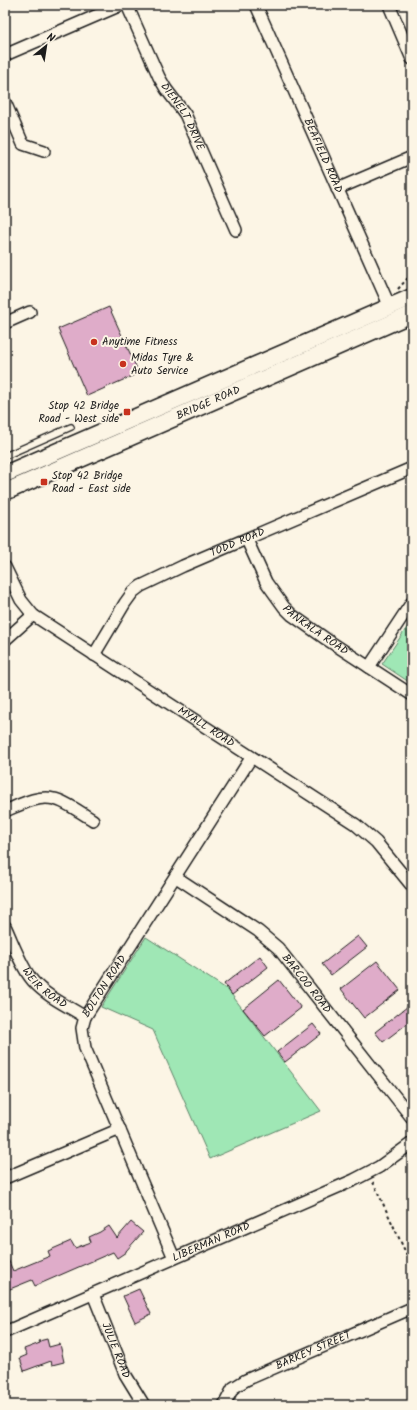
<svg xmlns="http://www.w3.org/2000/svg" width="417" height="1410" font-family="Kalam,sans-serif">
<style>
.green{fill:#9fe7b5;stroke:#5e8268}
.building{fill:#dfacc9;stroke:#1c1c1c}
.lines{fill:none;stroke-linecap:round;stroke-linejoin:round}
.lane-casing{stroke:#1c1c1c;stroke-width:8}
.street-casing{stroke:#1c1c1c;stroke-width:14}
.secondary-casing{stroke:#1c1c1c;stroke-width:19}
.path{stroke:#1c1c1c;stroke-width:2;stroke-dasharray:3 3;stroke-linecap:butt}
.lane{stroke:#fcf5e5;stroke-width:5.5}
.street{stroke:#fcf5e5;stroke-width:11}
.secondary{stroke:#fcf5e5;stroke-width:16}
.poi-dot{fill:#c8321e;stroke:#fcf5e5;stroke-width:1.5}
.labels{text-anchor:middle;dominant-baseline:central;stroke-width:4;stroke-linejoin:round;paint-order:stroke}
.street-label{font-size:11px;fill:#1c1c1c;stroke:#fcf5e5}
.poi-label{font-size:11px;fill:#1c1c1c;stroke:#fcf5e5;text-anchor:start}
</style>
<rect width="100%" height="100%" fill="#fcf5e5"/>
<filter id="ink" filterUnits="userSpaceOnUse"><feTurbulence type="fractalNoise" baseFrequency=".025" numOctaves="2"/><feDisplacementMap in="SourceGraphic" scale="8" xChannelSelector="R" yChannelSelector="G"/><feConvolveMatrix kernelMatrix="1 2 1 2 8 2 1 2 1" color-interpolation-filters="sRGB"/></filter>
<g filter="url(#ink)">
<g class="green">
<polygon points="412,620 412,684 382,664"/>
<polygon points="146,937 228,990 321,1111 210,1159 153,1030 101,1007"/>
</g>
<g class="building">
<polygon points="109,307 139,373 87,396 58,329"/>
<polygon points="358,936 367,947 331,975 322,964"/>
<polygon points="260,956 268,967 232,995 224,984"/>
<polygon points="377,961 400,990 364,1018 341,989"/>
<polygon points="279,980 301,1008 265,1036 243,1009"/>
<polygon points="412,1003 412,1020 383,1042 375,1032"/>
<polygon points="313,1024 321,1034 285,1062 277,1052"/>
<polygon points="131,1222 143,1232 126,1251 126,1252 117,1258 113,1252 35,1286 32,1280 5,1291 5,1252 13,1271 50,1256 48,1251 71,1241 75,1248 91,1242 89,1237 100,1232 109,1226 117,1238"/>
<polygon points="139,1289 151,1314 135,1322 123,1296"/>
<polygon points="47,1339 49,1347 60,1344 64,1362 52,1365 51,1361 24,1371 20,1358 27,1355 24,1349 40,1343 39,1341"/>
</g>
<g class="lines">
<g class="lane-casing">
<polyline id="lane" points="5,456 71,427"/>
</g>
<g class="street-casing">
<g id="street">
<path id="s1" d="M 127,5 L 159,77 L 166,89 L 185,114 L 236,230"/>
<path id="s2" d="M 256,5 L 390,307"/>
<polyline points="389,5 412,59"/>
<polyline points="5,55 121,5"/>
<polyline points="5,102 23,144 44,151"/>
<polyline points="337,189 412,157"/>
<polyline points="5,323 30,312"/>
<path id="s3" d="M 247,540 L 266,582 L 284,607 L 292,615 L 326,639 L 412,695"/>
<path id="s4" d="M 5,567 L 21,600 L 33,615 L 355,824 L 376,842 L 412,886"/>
<polyline points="5,640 33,615"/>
<path id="s5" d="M 94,655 L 125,603 L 133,592 L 141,586 L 183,566 L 412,468"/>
<polyline points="369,667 412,602"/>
<path d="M 5,811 C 20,805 37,795 54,799 C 66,801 82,814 93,820"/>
<path id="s6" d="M 176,877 L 258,931 L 278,948 L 412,1118"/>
<path id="s7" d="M 5,926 C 13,943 21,967 33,981 C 47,997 68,1006 85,1017"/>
<polyline points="5,1178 120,1129"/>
<path id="s8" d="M 174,1258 L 85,1048 L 82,1028 L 85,1017 L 251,758"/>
<path id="s9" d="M 93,1294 L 125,1374 L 144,1405"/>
<path id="s10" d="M 5,1332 L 354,1180 L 379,1167 L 412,1143"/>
<path id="s11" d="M 224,1405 L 233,1388 L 246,1380 L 412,1308"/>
</g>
</g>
<g class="secondary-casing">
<g id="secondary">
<polyline points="5,474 412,297"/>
<path id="s12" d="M 5,492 L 412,314"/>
</g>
</g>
<g class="path">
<polyline points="398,289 407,279 412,277"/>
<polyline points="373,1182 412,1266"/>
</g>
<use href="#lane" class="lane"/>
<use href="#street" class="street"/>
<use href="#secondary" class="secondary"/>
</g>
</g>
<g class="poi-dot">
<circle cx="94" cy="342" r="4"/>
<circle cx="123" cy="364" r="4"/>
<rect x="123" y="408" width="8" height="8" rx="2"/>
<rect x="40" y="478" width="8" height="8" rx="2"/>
</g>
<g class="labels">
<g class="street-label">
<text stroke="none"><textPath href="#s1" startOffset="125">DIENELT DRIVE</textPath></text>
<text stroke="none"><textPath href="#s2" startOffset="165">BEAFIELD ROAD</textPath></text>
<text stroke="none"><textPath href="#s12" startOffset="222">BRIDGE ROAD</textPath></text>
<text stroke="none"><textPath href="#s5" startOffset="190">TODD ROAD</textPath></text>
<text stroke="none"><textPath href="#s3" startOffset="116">PANKALA ROAD</textPath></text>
<text stroke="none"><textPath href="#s4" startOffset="262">MYALL ROAD</textPath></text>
<text stroke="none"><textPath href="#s6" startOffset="170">BARCOO ROAD</textPath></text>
<text stroke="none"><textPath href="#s7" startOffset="75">WEIR ROAD</textPath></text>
<text stroke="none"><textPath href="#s8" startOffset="296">BOLTON ROAD</textPath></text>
<text stroke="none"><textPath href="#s10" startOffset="225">LIBERMAN ROAD</textPath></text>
<text stroke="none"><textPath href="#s9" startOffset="61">JULIE ROAD</textPath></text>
<text stroke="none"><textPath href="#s11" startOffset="108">BARKEY STREET</textPath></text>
</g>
<g class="poi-label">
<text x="102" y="342">Anytime Fitness</text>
<text x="131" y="358">Midas Tyre &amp;<tspan x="131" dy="13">Auto Service</tspan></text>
<text x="119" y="406" text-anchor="end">Stop 42 Bridge<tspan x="119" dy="13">Road - West side</tspan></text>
<text x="52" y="476">Stop 42 Bridge<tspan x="52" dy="13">Road - East side</tspan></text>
</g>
</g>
<rect width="417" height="1410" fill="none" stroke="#fcf5e5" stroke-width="20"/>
<rect x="10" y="10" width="397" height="1390" fill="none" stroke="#1c1c1c" stroke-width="1.5" filter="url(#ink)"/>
<g transform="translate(46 46) rotate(30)" stroke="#fcf5e5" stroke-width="3" paint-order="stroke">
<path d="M0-3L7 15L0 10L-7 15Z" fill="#1c1c1c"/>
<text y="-6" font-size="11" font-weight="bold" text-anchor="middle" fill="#1c1c1c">N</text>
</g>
</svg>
